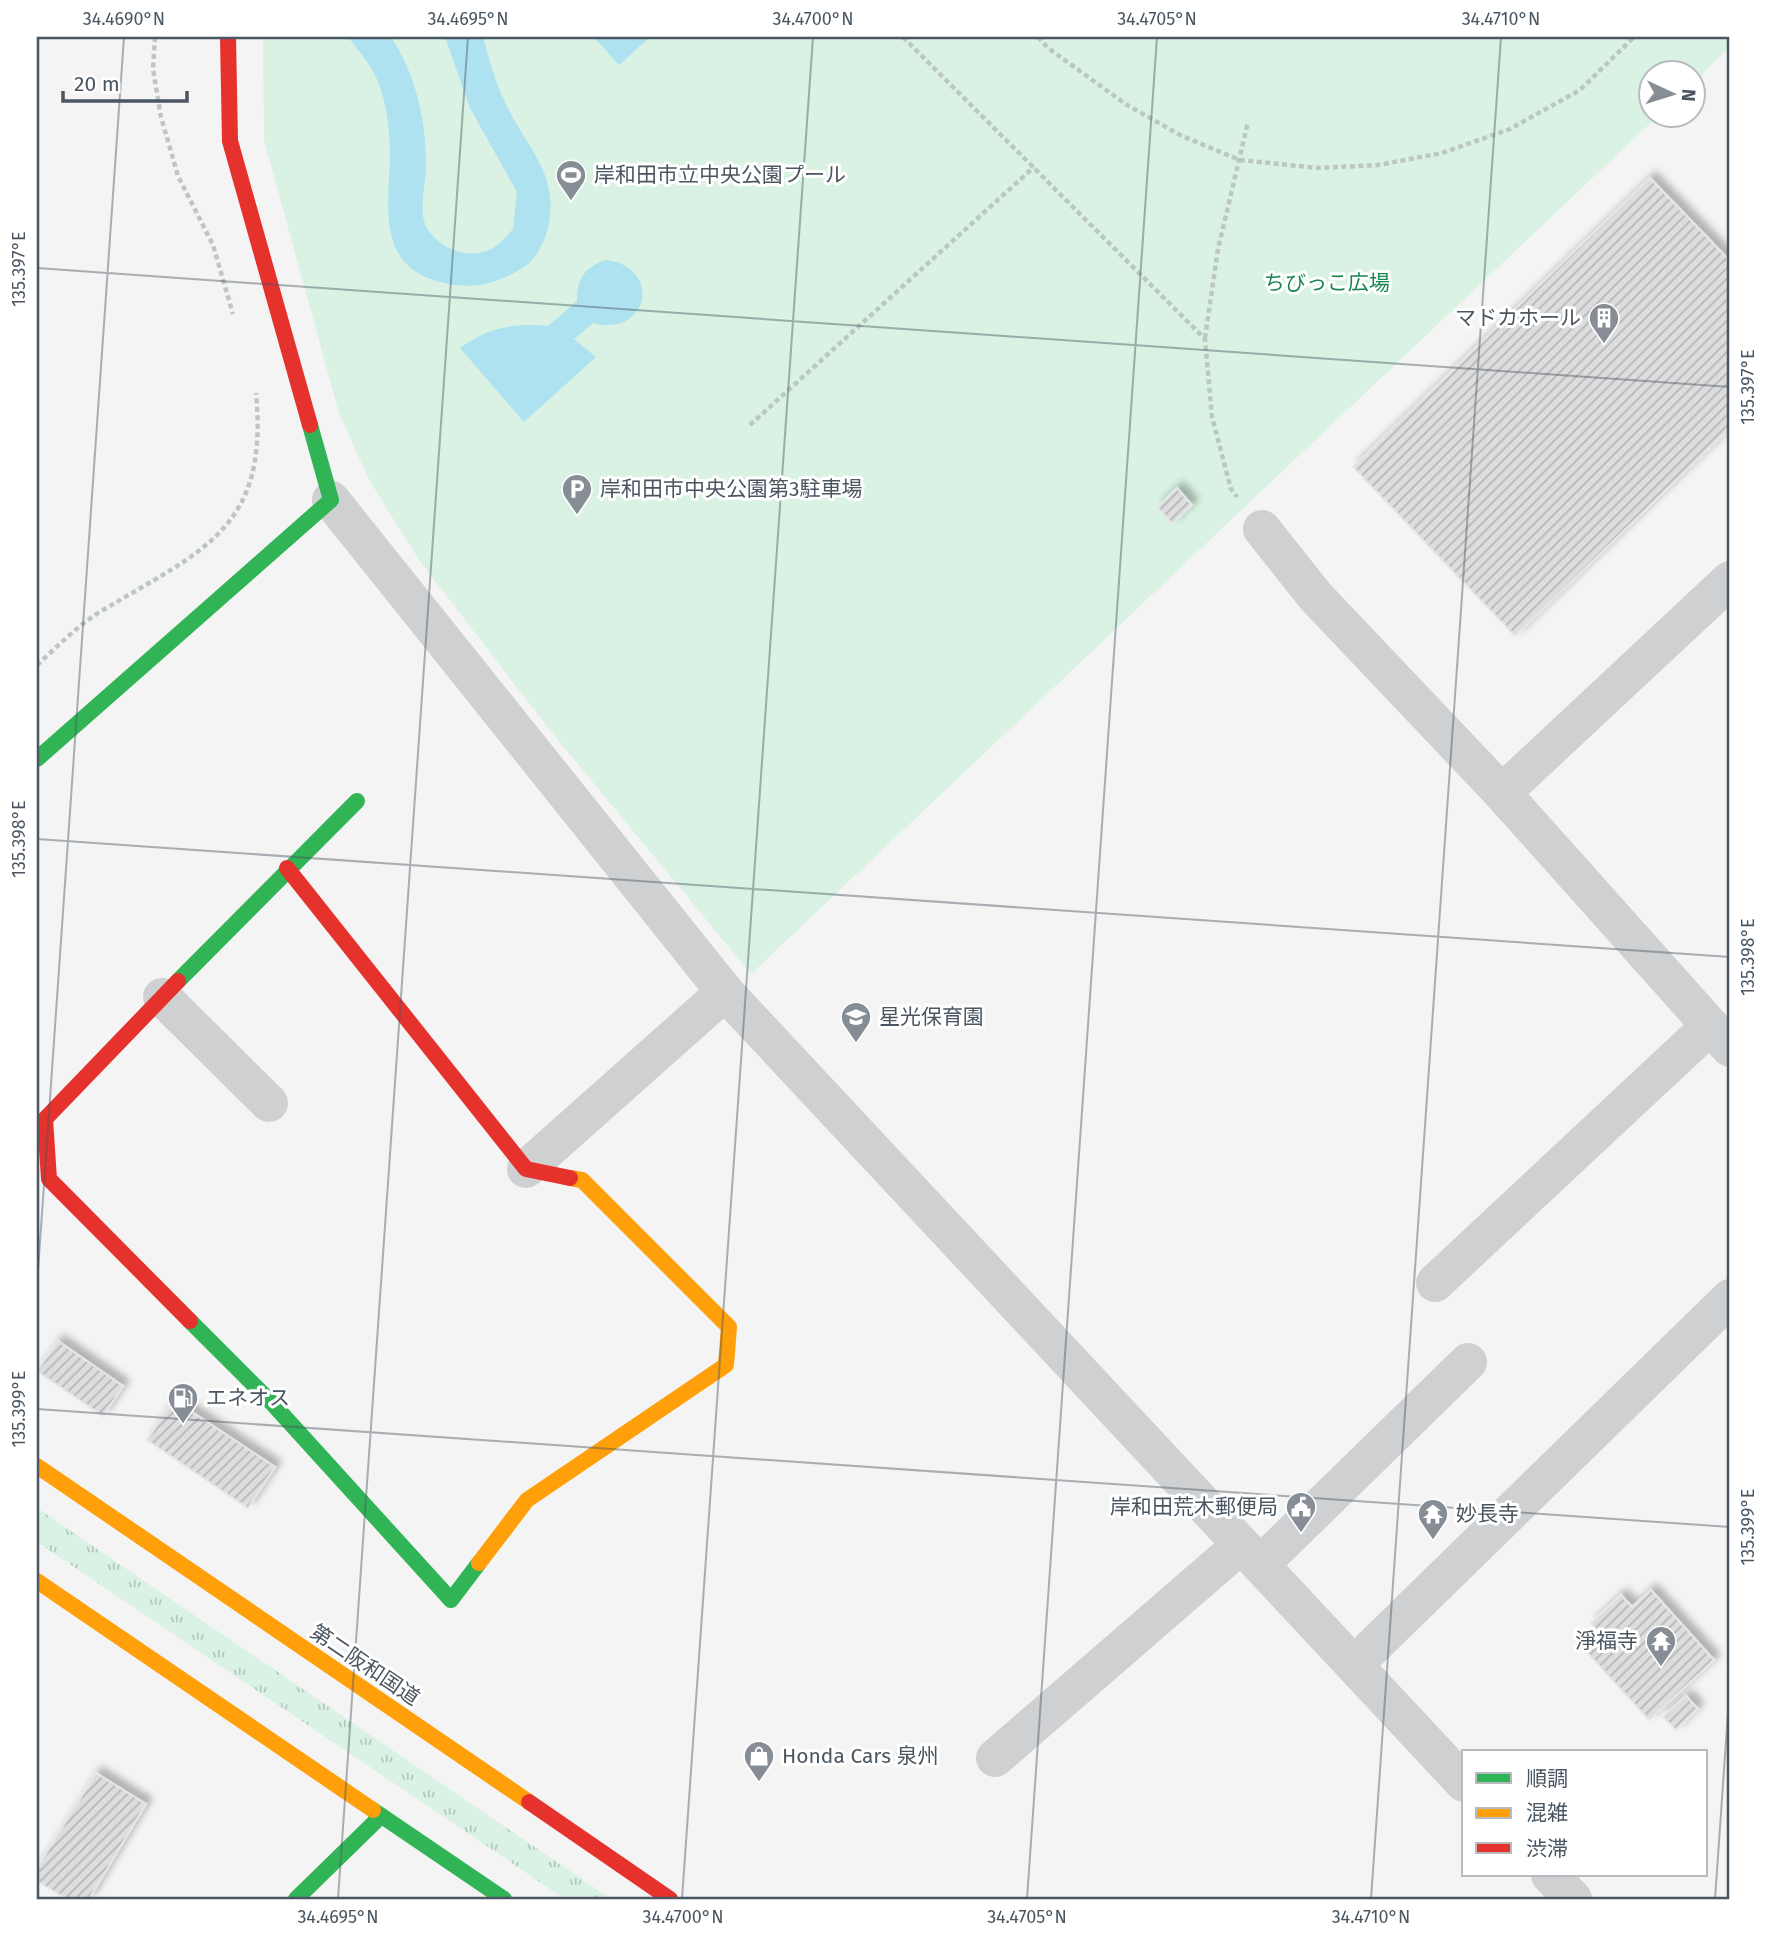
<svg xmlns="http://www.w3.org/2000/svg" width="1767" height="1936" font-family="'Fira Sans','Noto Sans JP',sans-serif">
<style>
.grass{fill:url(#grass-tufts)}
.green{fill:#d9f2e3}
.water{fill:#aee2f0}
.building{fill:url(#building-hatch);stroke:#e5e6e7;stroke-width:2;filter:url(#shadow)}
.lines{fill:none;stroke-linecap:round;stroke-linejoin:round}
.path{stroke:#bcc7c4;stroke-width:4.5;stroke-dasharray:5 3.5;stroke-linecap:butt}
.street{stroke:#ced0d2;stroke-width:38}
.fast{stroke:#30b455;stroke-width:16}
.slow{stroke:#ff9f0a;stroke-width:16}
.jam{stroke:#e5322d;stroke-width:16}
.ticks{fill:none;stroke:#4a5661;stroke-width:2;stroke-opacity:0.45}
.labels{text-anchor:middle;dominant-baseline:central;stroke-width:6;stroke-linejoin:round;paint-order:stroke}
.poi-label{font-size:21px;fill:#4a5661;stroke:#fff;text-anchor:start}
.park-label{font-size:21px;fill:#17864f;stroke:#fff}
.street-label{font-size:21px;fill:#4a5661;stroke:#fff}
.neatline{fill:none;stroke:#4a5661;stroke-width:2.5}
.ticks-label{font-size:18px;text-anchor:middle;fill:#4a5661}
</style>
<defs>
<pattern id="grass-tufts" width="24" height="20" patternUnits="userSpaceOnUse" patternTransform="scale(1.75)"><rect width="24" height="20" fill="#d9f2e3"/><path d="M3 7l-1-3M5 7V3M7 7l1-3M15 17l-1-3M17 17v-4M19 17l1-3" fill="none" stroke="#b2c7bb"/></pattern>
<pattern id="building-hatch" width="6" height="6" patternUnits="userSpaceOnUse" patternTransform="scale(1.75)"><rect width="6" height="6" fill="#ddddde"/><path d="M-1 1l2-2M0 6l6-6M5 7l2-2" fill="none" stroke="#b5b6b7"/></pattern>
<filter id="shadow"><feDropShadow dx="6" dy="-6" stdDeviation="3.5" flood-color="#0004"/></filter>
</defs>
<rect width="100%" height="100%" fill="#f4f4f4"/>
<polygon class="grass" points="37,1508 611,1899 565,1899 37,1542"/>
<polygon class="green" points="263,37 1730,37 1730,47 1694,82 1694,74 1652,74 1652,116 1658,116 751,974 549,729 419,560 369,480 339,413 264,140"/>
<g class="water">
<path d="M 348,37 L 391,37 C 416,75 426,120 426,165 C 426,182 419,208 425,224 C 435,247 466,260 489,250 C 499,245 506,237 513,229 L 517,192 L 470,108 L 445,37 L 483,37 C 489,58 495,82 505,102 C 527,150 562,175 547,232 C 543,245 535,260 524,267 C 499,283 474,290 444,283 C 377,268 388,211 390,158 C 390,137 388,111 381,90 C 376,71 360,52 348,37 Z"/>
<polygon points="594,37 650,37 619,65"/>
<path d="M 606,260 C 662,266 650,338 593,323 L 574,339 L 596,357 L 524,422 L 460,348 C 489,327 513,323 548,326 L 577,301 C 577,278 585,267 606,260 Z"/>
</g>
<g class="building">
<polygon points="1650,178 1730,261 1730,428 1515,636 1353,467"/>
<polygon points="1177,488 1192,505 1172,524 1157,507"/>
<polygon points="58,1341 123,1386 103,1416 37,1371"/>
<polygon points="174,1400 275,1467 248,1508 147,1440"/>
<polygon points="1651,1590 1714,1660 1649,1720 1585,1650 1601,1635 1591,1623 1621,1595 1632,1607"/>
<polygon points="1686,1696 1698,1709 1676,1730 1663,1717"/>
<polygon points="96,1773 146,1804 89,1899 67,1899 37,1881 37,1868"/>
</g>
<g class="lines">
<g class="path">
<polyline points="155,37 153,69 161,117 178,176 213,245 233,314"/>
<polyline points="903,37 1205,339 1212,417 1231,489 1237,497"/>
<polyline points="1038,37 1048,48 1127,105 1182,136 1240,160 1318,168 1378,165 1442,153 1510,129 1580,90 1634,37"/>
<polyline points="1205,338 1218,249 1248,122"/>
<polyline points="750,425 1034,167"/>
<path d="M 37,665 C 57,647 79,624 103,610 C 203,550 269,529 256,393"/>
</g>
<g class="street">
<polyline points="331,500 725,992 1464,1783"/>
<polyline points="1262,529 1316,597 1502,793 1730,1048"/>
<polyline points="1502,793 1730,580"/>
<polyline points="162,997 269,1103"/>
<polyline points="526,1169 725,992"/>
<polyline points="1435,1283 1710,1026"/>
<polyline points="1260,1565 1468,1362"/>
<polyline points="1354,1665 1730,1298"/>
<polyline points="995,1758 1241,1545"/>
<polyline points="1550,1875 1573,1899"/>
</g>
<g class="fast">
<polyline points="37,759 331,500 310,425"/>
<polyline points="178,981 357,801"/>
<polyline points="190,1321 272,1403 451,1600 479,1563"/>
<polyline points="373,1810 504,1899"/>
<polyline points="296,1899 381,1816"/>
</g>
<g class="slow">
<polyline points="37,1466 529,1802"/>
<polyline points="479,1563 527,1500 726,1365 729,1327 582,1180 570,1178"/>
<polyline points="37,1581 373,1810"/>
</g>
<g class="jam">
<polyline points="228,37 230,141 310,425"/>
<polyline points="287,868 526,1169 570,1178"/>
<polyline points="178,981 45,1119 49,1179 190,1321"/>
<polyline points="529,1802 670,1899"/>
</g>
</g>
<path class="ticks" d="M 37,268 L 1730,387M 37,839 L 1730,957M 37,1285 L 124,37M 37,1409 L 1730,1527M 338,1899 L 468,37M 682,1899 L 813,37M 1027,1899 L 1157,37M 1371,1899 L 1501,37M 1715,1899 L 1730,1684"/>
<defs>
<g id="stadium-pin" transform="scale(1.575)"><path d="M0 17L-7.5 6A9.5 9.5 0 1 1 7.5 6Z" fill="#868d94" stroke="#fff"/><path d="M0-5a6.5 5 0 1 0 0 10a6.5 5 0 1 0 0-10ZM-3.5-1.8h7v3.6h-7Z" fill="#fff"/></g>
<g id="building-pin" transform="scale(1.575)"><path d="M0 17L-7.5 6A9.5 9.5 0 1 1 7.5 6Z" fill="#868d94" stroke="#fff"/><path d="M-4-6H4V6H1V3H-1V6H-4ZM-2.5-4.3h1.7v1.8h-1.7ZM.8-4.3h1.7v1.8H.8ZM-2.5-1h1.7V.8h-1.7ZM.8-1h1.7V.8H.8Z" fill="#fff"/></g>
<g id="parking-pin" transform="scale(1.575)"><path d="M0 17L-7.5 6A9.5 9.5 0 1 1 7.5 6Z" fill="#868d94" stroke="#fff"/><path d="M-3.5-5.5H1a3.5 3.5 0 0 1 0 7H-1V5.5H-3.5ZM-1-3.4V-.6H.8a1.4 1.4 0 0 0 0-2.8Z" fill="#fff"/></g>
<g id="school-pin" transform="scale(1.575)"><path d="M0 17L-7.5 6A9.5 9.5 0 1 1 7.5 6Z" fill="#868d94" stroke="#fff"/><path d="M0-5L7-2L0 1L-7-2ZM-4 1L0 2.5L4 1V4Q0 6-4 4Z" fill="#fff"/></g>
<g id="fuel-pin" transform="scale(1.575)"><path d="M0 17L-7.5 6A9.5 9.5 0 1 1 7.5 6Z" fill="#868d94" stroke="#fff"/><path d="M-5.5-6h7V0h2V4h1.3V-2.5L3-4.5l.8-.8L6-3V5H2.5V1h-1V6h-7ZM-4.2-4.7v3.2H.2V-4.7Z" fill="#fff"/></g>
<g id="civic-pin" transform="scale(1.575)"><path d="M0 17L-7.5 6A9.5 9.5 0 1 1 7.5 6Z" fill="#868d94" stroke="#fff"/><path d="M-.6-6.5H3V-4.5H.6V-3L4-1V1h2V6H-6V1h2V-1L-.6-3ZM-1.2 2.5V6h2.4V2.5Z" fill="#fff"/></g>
<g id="temple-pin" transform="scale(1.575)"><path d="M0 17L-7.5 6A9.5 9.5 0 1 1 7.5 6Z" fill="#868d94" stroke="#fff"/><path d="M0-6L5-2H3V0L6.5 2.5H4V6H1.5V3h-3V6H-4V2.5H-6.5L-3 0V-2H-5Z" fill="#fff"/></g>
<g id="shop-pin" transform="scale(1.575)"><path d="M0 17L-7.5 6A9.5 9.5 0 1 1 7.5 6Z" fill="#868d94" stroke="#fff"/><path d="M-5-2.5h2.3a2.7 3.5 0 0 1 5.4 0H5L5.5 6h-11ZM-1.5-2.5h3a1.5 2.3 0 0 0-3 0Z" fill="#fff"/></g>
</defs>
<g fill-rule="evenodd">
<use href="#stadium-pin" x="571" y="175"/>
<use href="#building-pin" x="1604" y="318"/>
<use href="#parking-pin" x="577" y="489"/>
<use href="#school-pin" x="856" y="1017"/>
<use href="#fuel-pin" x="183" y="1398"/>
<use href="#civic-pin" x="1301" y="1507"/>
<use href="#temple-pin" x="1433" y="1514"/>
<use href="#temple-pin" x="1661" y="1641"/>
<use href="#shop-pin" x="759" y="1756"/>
</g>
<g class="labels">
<g class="poi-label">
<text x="594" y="175">岸和田市立中央公園プール</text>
<text x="1581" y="318" text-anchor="end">マドカホール</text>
<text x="600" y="489">岸和田市中央公園第3駐車場</text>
<text x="879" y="1017">星光保育園</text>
<text x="206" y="1398">エネオス</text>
<text x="1278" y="1507" text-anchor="end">岸和田荒木郵便局</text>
<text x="1456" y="1514">妙長寺</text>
<text x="1638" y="1641" text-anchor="end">淨福寺</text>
<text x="782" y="1756">Honda Cars 泉州</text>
</g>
<g class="park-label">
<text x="1327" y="283">ちびっこ広場</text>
</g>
<g class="street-label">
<text transform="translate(365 1665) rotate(34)">第二阪和国道</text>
</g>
</g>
<rect width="1767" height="1936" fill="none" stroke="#ffffff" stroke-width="77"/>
<rect x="1462" y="1750" width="245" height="126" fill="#ffffff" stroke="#b7bbc0" stroke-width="2"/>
<rect x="1476" y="1773" width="35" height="10" fill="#30b455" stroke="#b7bbc0" stroke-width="2"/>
<text x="1526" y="1786" font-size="21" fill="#4a5661">順調</text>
<rect x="1476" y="1808" width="35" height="10" fill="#ff9f0a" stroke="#b7bbc0" stroke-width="2"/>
<text x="1526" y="1820" font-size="21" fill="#4a5661">混雑</text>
<rect x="1476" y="1843" width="35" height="10" fill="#e5322d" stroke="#b7bbc0" stroke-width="2"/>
<text x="1526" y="1856" font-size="21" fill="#4a5661">渋滞</text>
<g transform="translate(1672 94) rotate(94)"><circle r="33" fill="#ffffff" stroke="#b7bbc0" stroke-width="2"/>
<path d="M0-5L12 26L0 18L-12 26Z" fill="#868d94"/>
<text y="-10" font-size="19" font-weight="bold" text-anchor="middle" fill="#4a5661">N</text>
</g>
<path d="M63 91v10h124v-10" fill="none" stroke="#4a5661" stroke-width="3.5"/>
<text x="74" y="91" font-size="21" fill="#4a5661" stroke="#ffffff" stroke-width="5" paint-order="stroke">20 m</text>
<rect x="38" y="38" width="1690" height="1860" class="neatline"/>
<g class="ticks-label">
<text x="124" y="25">34.4690°N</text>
<text x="468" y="25">34.4695°N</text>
<text x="813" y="25">34.4700°N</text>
<text x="1157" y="25">34.4705°N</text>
<text x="1501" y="25">34.4710°N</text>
<text transform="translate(19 269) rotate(-90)" y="6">135.397°E</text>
<text transform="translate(1748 387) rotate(-90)" y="6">135.397°E</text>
<text transform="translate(19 839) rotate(-90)" y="6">135.398°E</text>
<text transform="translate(1748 957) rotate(-90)" y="6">135.398°E</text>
<text transform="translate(19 1409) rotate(-90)" y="6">135.399°E</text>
<text transform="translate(1748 1527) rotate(-90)" y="6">135.399°E</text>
<text x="338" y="1923">34.4695°N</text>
<text x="683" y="1923">34.4700°N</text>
<text x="1027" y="1923">34.4705°N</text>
<text x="1371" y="1923">34.4710°N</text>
</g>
</svg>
